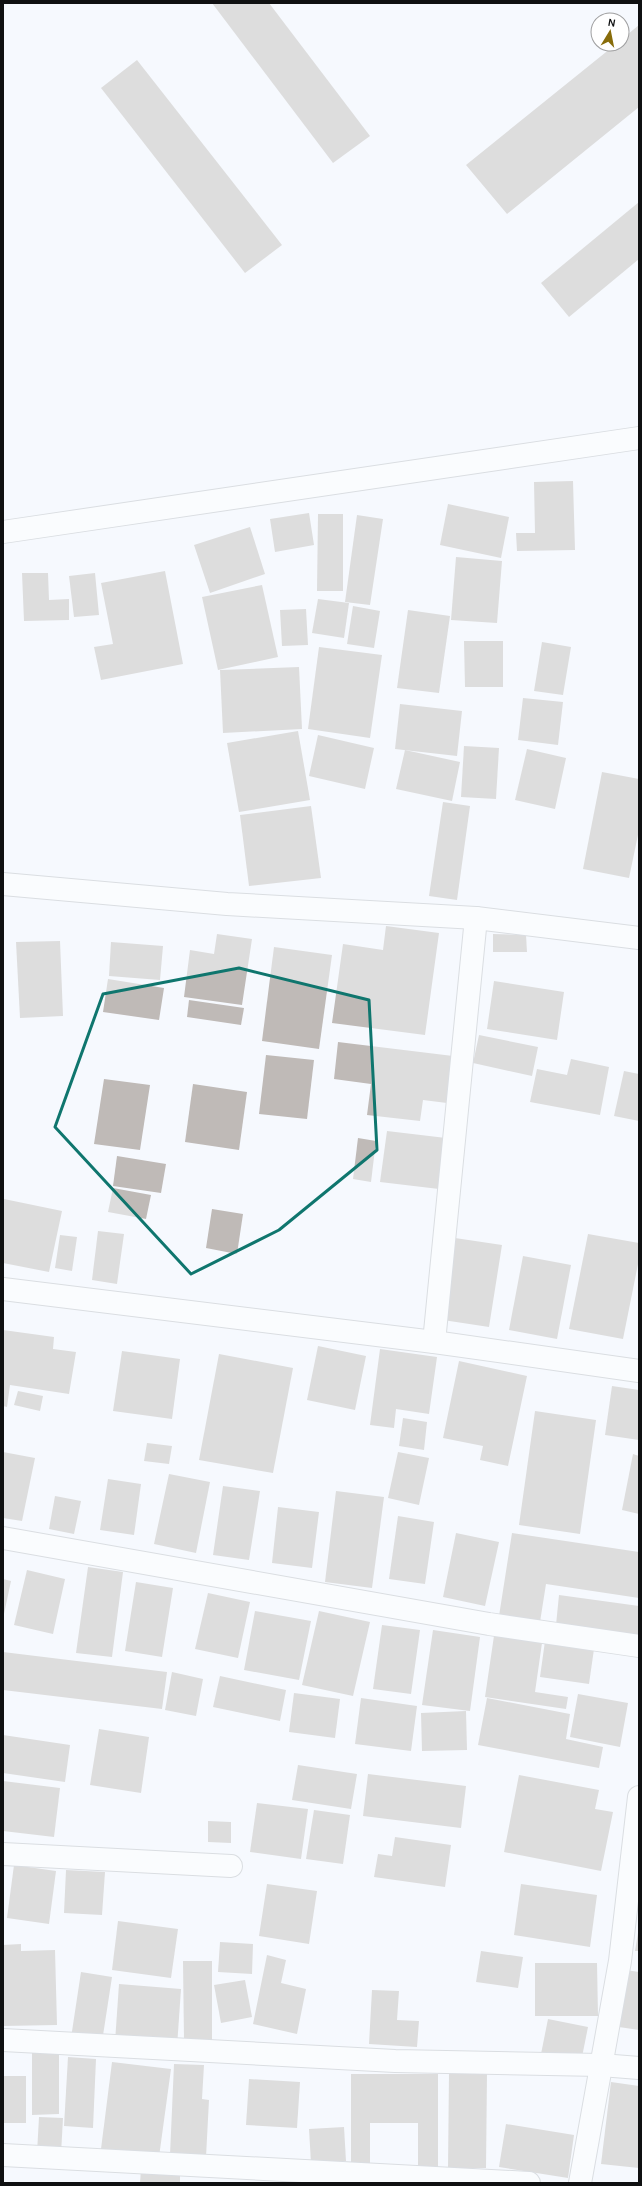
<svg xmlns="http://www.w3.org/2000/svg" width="642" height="2186" font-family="Karla,sans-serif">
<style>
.building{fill:#bfbab7}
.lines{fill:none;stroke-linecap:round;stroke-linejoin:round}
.minor-casing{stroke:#b9bcc1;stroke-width:24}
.secondary-casing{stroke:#b9bcc1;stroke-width:24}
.minor{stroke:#fff;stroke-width:22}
.secondary{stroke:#fff;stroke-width:22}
.marked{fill:none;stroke:#0f766e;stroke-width:3;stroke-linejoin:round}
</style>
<rect width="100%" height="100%" fill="#f6f9fe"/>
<g class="building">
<polygon points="212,3 269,3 370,136 333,163"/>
<polygon points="639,25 639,107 507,214 466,165 616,44 622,44 622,39"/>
<polygon points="137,60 282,245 245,273 101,88"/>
<polygon points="639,202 639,259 569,317 541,283"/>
<polygon points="573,481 575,550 517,551 516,533 535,533 534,482"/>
<polygon points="448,504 509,517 501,558 440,545"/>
<polygon points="309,513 314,545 275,552 270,519"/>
<polygon points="318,514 343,514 343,591 317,591"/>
<polygon points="357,515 383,519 370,605 345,602"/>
<polygon points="250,527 265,574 210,593 194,545"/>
<polygon points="456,557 502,561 497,623 451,620"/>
<polygon points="165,571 183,664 101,680 94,647 113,644 101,583"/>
<polygon points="22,573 48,573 49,600 69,599 69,620 24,621"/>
<polygon points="95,573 99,615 74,617 69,576"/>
<polygon points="262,585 278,657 218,670 202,597"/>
<polygon points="318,599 349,603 344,638 312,633"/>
<polygon points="353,606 380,611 374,648 347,644"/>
<polygon points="306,609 308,645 282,646 280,610"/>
<polygon points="408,610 450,616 439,693 397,688"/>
<polygon points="464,641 503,641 503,687 465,687"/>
<polygon points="542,642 571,647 563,695 534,691"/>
<polygon points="319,647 382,655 370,738 308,729"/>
<polygon points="299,667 302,729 223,733 220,670"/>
<polygon points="523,698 563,702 558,745 518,740"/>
<polygon points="400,704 462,711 457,756 395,749"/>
<polygon points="298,731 310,800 239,812 227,743"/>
<polygon points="318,735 374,748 365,789 309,776"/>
<polygon points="464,746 499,748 496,799 461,797"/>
<polygon points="527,749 566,758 555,809 515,800"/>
<polygon points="405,750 460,762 452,801 396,789"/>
<polygon points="602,772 639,779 639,830 629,878 583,869"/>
<polygon points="443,802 470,806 457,900 429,896"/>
<polygon points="311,806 321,878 249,886 240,815"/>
<polygon points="386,926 439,933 425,1035 332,1023 343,944 383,950"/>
<polygon points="217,934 252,939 242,1005 184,997 190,950 214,954"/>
<polygon points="493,934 526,935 527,952 493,952"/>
<polygon points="60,941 63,1016 20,1018 16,942"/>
<polygon points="111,942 163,946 160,980 109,976"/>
<polygon points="274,947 332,955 319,1049 262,1041"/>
<polygon points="108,979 164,988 159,1020 103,1012"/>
<polygon points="494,981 564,992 557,1040 487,1029"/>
<polygon points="189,1000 244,1008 241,1025 187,1017"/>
<polygon points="479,1035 538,1047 532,1076 473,1063"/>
<polygon points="338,1042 453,1056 447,1103 423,1100 420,1121 367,1115 371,1084 334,1079"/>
<polygon points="266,1055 314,1060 307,1119 259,1114"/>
<polygon points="571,1059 609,1067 600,1115 530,1102 537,1069 567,1075"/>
<polygon points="624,1071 639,1074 639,1121 614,1116"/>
<polygon points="104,1079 150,1085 140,1150 94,1144"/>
<polygon points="193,1084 247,1092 239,1150 185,1142"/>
<polygon points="387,1131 446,1138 439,1189 380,1182"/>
<polygon points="358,1138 376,1141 371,1182 353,1179"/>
<polygon points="117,1156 166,1164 161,1193 113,1186"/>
<polygon points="113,1188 151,1195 146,1219 108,1212"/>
<polygon points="4,1199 62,1211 49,1272 3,1263"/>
<polygon points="212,1209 243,1214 237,1254 206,1248"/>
<polygon points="98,1231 124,1234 117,1284 92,1280"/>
<polygon points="588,1234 639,1243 639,1259 623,1339 569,1329"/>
<polygon points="60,1235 77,1237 72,1271 55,1268"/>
<polygon points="455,1238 502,1245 489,1327 443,1320"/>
<polygon points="523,1256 571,1265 557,1339 509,1330"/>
<polygon points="3,1330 54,1337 53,1349 76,1352 69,1394 10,1385 7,1407 3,1406"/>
<polygon points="318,1346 366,1356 355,1410 307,1400"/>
<polygon points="380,1349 437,1357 429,1414 396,1409 394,1428 370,1425"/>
<polygon points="122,1351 180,1359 172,1419 113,1411"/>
<polygon points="219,1354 293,1368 273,1473 199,1460"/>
<polygon points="459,1361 527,1376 508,1466 480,1460 483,1446 443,1438"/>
<polygon points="612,1386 639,1390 639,1440 605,1435"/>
<polygon points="18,1391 43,1396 40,1411 14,1405"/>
<polygon points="535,1411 596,1420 580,1534 519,1525"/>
<polygon points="403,1418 427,1422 424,1450 399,1446"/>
<polygon points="147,1443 172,1446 169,1464 144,1461"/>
<polygon points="3,1452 35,1458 22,1521 3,1518"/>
<polygon points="398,1452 429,1458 419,1505 388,1498"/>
<polygon points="633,1454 639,1456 639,1514 622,1510"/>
<polygon points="169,1474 210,1482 196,1553 154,1544"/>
<polygon points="108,1479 141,1484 134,1535 100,1530"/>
<polygon points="223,1486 260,1491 249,1560 213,1555"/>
<polygon points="336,1491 384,1497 372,1588 325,1582"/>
<polygon points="55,1496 81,1501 74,1534 49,1529"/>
<polygon points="278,1507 319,1512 312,1568 272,1563"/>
<polygon points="398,1516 434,1522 425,1584 389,1579"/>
<polygon points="456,1533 499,1542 485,1606 443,1597"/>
<polygon points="512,1533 639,1552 639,1598 546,1584 540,1622 499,1616"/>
<polygon points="88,1567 123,1572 112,1657 76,1653"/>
<polygon points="27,1570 65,1579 53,1634 14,1625"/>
<polygon points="3,1579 11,1581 4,1614 3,1614"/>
<polygon points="136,1582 173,1588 162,1657 125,1651"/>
<polygon points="208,1593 250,1602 238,1658 195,1649"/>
<polygon points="559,1595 639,1606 639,1636 556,1625"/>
<polygon points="255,1611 311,1621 299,1680 244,1670"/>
<polygon points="319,1611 370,1622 353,1696 302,1685"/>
<polygon points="382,1625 420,1630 411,1694 373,1689"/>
<polygon points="495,1629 543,1636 535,1692 568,1697 566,1709 485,1697"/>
<polygon points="433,1630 480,1637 470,1711 422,1705"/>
<polygon points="545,1641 594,1649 589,1684 540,1677"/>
<polygon points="3,1652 167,1672 162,1709 3,1690"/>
<polygon points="172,1672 203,1679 196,1716 165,1710"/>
<polygon points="220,1676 286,1690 280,1721 213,1707"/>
<polygon points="294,1693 340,1699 335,1738 289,1732"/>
<polygon points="578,1694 628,1703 620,1747 570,1737"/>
<polygon points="361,1698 417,1706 411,1751 355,1744"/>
<polygon points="487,1698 570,1714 566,1739 603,1747 599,1768 478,1745"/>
<polygon points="466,1711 467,1750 422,1751 421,1713"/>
<polygon points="99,1729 149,1737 141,1793 90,1785"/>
<polygon points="3,1735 70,1745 65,1782 3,1773"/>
<polygon points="298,1765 357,1774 351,1809 292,1800"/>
<polygon points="368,1774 466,1786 461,1828 363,1816"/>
<polygon points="519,1775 599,1790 595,1809 613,1812 601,1871 504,1852"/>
<polygon points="3,1781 60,1788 54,1837 3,1831"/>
<polygon points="257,1803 308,1809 301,1859 250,1852"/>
<polygon points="314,1810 350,1815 343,1864 306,1859"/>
<polygon points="208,1821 231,1822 231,1843 208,1842"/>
<polygon points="395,1837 451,1845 445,1887 374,1877 378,1854 392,1856"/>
<polygon points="14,1865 56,1871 49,1924 7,1918"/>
<polygon points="66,1870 105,1872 102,1915 64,1913"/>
<polygon points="267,1884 317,1891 309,1944 259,1936"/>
<polygon points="521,1884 597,1895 590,1947 514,1935"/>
<polygon points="118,1921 178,1929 171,1978 112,1970"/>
<polygon points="638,1933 639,1933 639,1951 635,1951"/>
<polygon points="220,1942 253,1944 252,1974 218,1972"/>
<polygon points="21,1944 21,1951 55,1950 57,2025 3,2026 3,1945"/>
<polygon points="481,1951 523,1957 518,1988 476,1982"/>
<polygon points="267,1955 286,1960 281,1983 306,1989 297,2034 253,2024"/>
<polygon points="183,1961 212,1961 212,2040 184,2040"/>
<polygon points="535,1963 597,1963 598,2016 535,2016"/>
<polygon points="626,1970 639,1972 639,2030 619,2027"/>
<polygon points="81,1972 112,1977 102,2042 71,2038"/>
<polygon points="245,1980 252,2017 221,2023 214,1985"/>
<polygon points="119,1984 181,1989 177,2047 115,2042"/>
<polygon points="372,1990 399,1991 397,2020 419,2021 417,2047 369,2044"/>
<polygon points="548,2019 588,2027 581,2062 541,2054"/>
<polygon points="32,2049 59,2050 59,2114 32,2115"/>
<polygon points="68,2057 96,2059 93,2128 64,2126"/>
<polygon points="112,2062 171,2069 159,2157 101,2149"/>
<polygon points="174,2064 204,2065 202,2099 209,2100 206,2157 170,2155"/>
<polygon points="449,2073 487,2073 486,2168 448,2168"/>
<polygon points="351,2074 438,2074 438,2167 418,2167 418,2123 370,2123 370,2164 351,2164"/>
<rect x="3" y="2076" width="23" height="47"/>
<polygon points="249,2079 300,2082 297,2128 246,2125"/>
<polygon points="611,2082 639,2086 639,2168 601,2164"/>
<polygon points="39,2117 63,2118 61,2154 37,2153"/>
<polygon points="506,2124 574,2135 568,2178 499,2167"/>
<polygon points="344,2127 346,2161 311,2163 309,2129"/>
<polygon points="141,2169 180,2171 180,2183 140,2183"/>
</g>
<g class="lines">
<g class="minor-casing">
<g id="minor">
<polyline points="3,884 227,904 476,918 639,938"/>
<polyline points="3,1289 434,1342 639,1371"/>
<polyline points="434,1342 476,918"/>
<polyline points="3,1538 489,1624 639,1646"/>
<polyline points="3,1854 231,1866"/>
<polyline points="3,2040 395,2061 601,2065 639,2068"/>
<polyline points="3,2155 529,2183"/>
<polyline points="580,2183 620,1961 639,1797"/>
</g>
</g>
<g class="secondary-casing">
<polyline id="secondary" points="3,532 639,438"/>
</g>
<use href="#minor" class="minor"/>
<use href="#secondary" class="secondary"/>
</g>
<path d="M0 0H642V2186H0ZM 239,968 L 369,1000 L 377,1150 L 279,1230 L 191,1274 L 55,1127 L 103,994 Z" fill="#f6f9fe" fill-opacity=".55" fill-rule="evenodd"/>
<path class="marked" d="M 239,968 L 369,1000 L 377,1150 L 279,1230 L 191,1274 L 55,1127 L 103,994 Z"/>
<rect width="642" height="2186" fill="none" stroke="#0f1011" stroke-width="8"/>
<g transform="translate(610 32) rotate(10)"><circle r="19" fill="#ffffff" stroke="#9f9fa0"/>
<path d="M0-3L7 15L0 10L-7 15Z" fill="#886c0a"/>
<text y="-6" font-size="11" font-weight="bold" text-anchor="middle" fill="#0f1011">N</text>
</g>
</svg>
